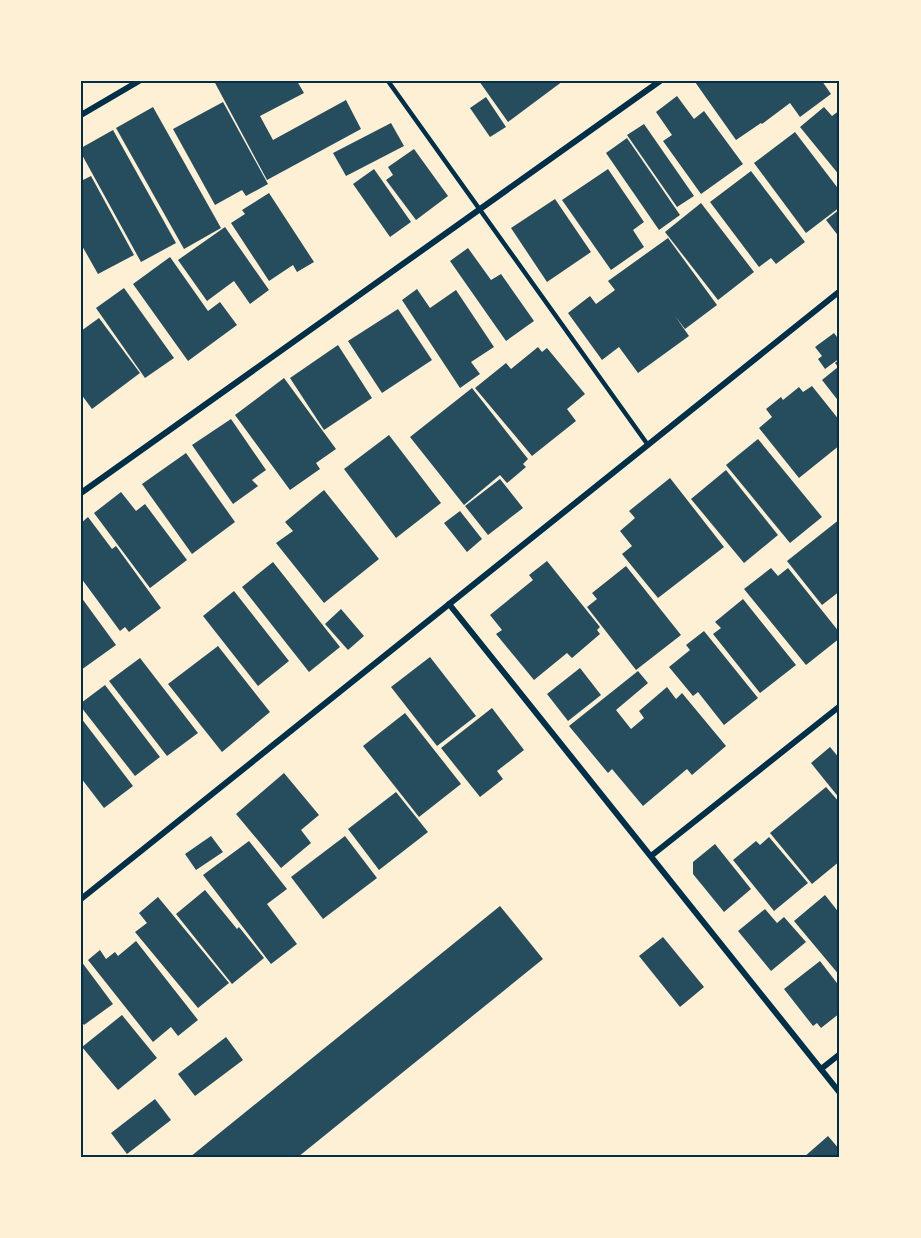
<svg xmlns="http://www.w3.org/2000/svg" width="921" height="1238" font-family="'Titillium Web',sans-serif">
<style>
.building{fill:#264d5e}
.lines{fill:none;stroke-linecap:round;stroke-linejoin:round}
.service{stroke:#003049;stroke-width:4.5}
.minor{stroke:#003049;stroke-width:6}
.neatline{fill:none;stroke:#003049;stroke-width:2}
</style>
<rect width="100%" height="100%" fill="#fdf0d5"/>
<g class="building">
<polygon points="214,81 297,81 304,93 260,116 273,140 346,100 361,129 267,180"/>
<polygon points="479,81 563,81 508,122"/>
<polygon points="697,81 822,81 831,94 800,117 790,103 762,124 761,123 736,140 695,82"/>
<polygon points="677,96 694,119 704,111 743,164 701,194 663,141 672,135 656,112"/>
<polygon points="486,97 506,127 490,137 470,108"/>
<polygon points="223,102 268,184 246,196 242,190 215,205 173,129"/>
<polygon points="153,107 221,228 184,249 116,128"/>
<polygon points="824,107 832,116 840,110 840,176 800,127"/>
<polygon points="391,123 404,146 346,176 333,153"/>
<polygon points="644,124 694,196 677,207 627,135"/>
<polygon points="113,130 176,243 141,262 81,153 81,148"/>
<polygon points="795,132 840,191 840,207 806,233 754,163"/>
<polygon points="627,138 680,215 659,230 606,153"/>
<polygon points="414,149 448,196 416,220 386,180 393,175 388,167"/>
<polygon points="374,169 411,222 390,237 353,184"/>
<polygon points="608,169 644,222 633,230 644,247 611,270 562,200"/>
<polygon points="751,171 805,242 776,264 771,258 759,267 710,202"/>
<polygon points="91,176 134,255 98,274 81,244 81,181"/>
<polygon points="269,193 314,262 297,272 293,265 269,281 231,223 245,214 242,210"/>
<polygon points="555,199 591,252 547,282 511,228"/>
<polygon points="701,203 754,272 718,300 665,232"/>
<polygon points="840,209 840,238 826,220"/>
<polygon points="225,227 269,290 250,304 234,281 207,301 178,260"/>
<polygon points="668,238 717,305 685,329 675,316 689,336 638,373 619,347 602,360 568,313 590,296 596,304 615,290 608,281"/>
<polygon points="468,248 491,280 501,274 534,321 506,341 450,261"/>
<polygon points="170,257 208,311 220,302 237,325 188,361 133,284"/>
<polygon points="124,288 174,358 145,378 96,308"/>
<polygon points="417,289 430,308 456,290 494,347 471,362 480,374 460,388 402,300"/>
<polygon points="398,309 432,360 382,393 348,341"/>
<polygon points="99,318 140,373 92,409 81,394 81,331"/>
<polygon points="834,333 840,341 840,358 825,369 818,359 822,356 815,347"/>
<polygon points="338,345 372,398 324,430 290,378"/>
<polygon points="538,347 542,352 547,348 585,394 567,409 576,421 532,456 475,388 506,363 511,369"/>
<polygon points="840,359 840,403 822,380 838,367 835,363"/>
<polygon points="284,378 336,449 316,463 320,469 290,490 235,415"/>
<polygon points="812,386 840,421 840,445 799,478 759,428 772,417 766,409 781,397 783,400 799,387 803,392"/>
<polygon points="472,388 528,459 523,464 526,467 507,483 500,475 464,505 410,437"/>
<polygon points="231,419 266,470 252,480 258,486 233,504 192,445"/>
<polygon points="389,435 441,503 396,538 344,469"/>
<polygon points="758,439 822,517 790,543 726,465"/>
<polygon points="186,453 235,522 192,554 142,484"/>
<polygon points="726,470 778,535 744,563 691,499"/>
<polygon points="670,478 724,547 658,598 622,554 632,546 620,531 635,518 629,511"/>
<polygon points="500,479 523,508 488,535 465,506"/>
<polygon points="324,490 379,559 324,603 276,543 293,531 285,522"/>
<polygon points="121,492 136,511 145,504 187,560 150,588 94,513"/>
<polygon points="460,511 482,539 467,552 444,523"/>
<polygon points="88,517 112,549 116,546 161,608 129,632 125,627 120,631 81,578 81,523"/>
<polygon points="840,519 840,591 822,605 787,561"/>
<polygon points="547,561 600,627 597,630 600,634 572,658 567,653 534,680 496,634 502,630 490,615 533,580 529,575"/>
<polygon points="273,562 340,647 309,672 242,587"/>
<polygon points="626,566 681,635 636,670 587,607 597,599 592,593"/>
<polygon points="771,568 778,576 788,568 840,633 840,638 806,665 744,589"/>
<polygon points="234,591 289,661 258,686 203,616"/>
<polygon points="81,597 116,645 81,670"/>
<polygon points="743,599 796,665 760,693 713,634 721,628 715,622"/>
<polygon points="341,609 364,636 348,650 325,624"/>
<polygon points="704,631 758,698 724,725 698,692 693,696 669,667 690,650 686,645"/>
<polygon points="218,646 270,712 222,752 168,684"/>
<polygon points="430,657 476,716 437,746 391,687"/>
<polygon points="140,658 198,733 167,756 109,681"/>
<polygon points="580,668 601,695 568,721 547,694"/>
<polygon points="638,671 648,683 616,710 631,729 644,718 639,711 667,687 676,699 682,693 726,746 692,775 687,769 643,806 612,769 608,773 569,726"/>
<polygon points="105,685 160,757 135,776 81,707 81,703"/>
<polygon points="492,708 524,750 497,771 503,779 480,797 441,748"/>
<polygon points="405,713 461,784 419,817 363,746"/>
<polygon points="81,718 133,786 104,808 81,778"/>
<polygon points="830,747 840,759 840,799 811,763"/>
<polygon points="284,773 319,815 301,830 311,843 281,868 236,814"/>
<polygon points="826,787 840,803 840,861 812,884 770,833"/>
<polygon points="396,792 428,832 379,870 348,829"/>
<polygon points="211,836 223,852 196,870 185,854"/>
<polygon points="345,836 377,878 323,919 291,877"/>
<polygon points="769,837 808,883 774,911 733,860 756,841 760,845"/>
<polygon points="249,841 287,889 267,904 297,944 271,964 203,875"/>
<polygon points="715,844 751,889 724,912 693,874 693,862"/>
<polygon points="205,890 237,929 239,927 264,958 232,984 176,914"/>
<polygon points="825,895 840,914 840,976 794,921"/>
<polygon points="158,897 229,983 198,1008 135,932 147,923 139,913"/>
<polygon points="500,906 543,959 298,1157 190,1157"/>
<polygon points="765,909 777,923 784,917 806,942 771,971 738,931"/>
<polygon points="663,937 704,987 680,1007 639,956"/>
<polygon points="136,941 198,1020 178,1036 171,1027 153,1042 88,960 100,950 106,959 115,952 118,956"/>
<polygon points="81,961 113,1004 84,1025 81,1021"/>
<polygon points="820,961 840,987 840,1013 821,1028 817,1023 813,1026 784,989"/>
<polygon points="122,1015 157,1058 118,1090 82,1047"/>
<polygon points="226,1037 243,1060 195,1096 178,1074"/>
<polygon points="155,1099 171,1120 127,1154 111,1133"/>
<polygon points="828,1136 840,1150 840,1157 804,1157"/>
</g>
<g class="lines">
<polyline class="service" points="388,81 648,445"/>
<g class="minor">
<polyline points="81,115 139,81"/>
<polyline points="81,493 660,81"/>
<polyline points="449,604 840,1093"/>
<polyline points="651,856 840,706"/>
<polyline points="81,899 840,291"/>
<polyline points="821,1069 840,1054"/>
</g>
</g>
<rect width="921" height="1238" fill="none" stroke="#fdf0d5" stroke-width="165"/>
<rect x="82" y="82" width="756" height="1074" class="neatline"/>
</svg>
